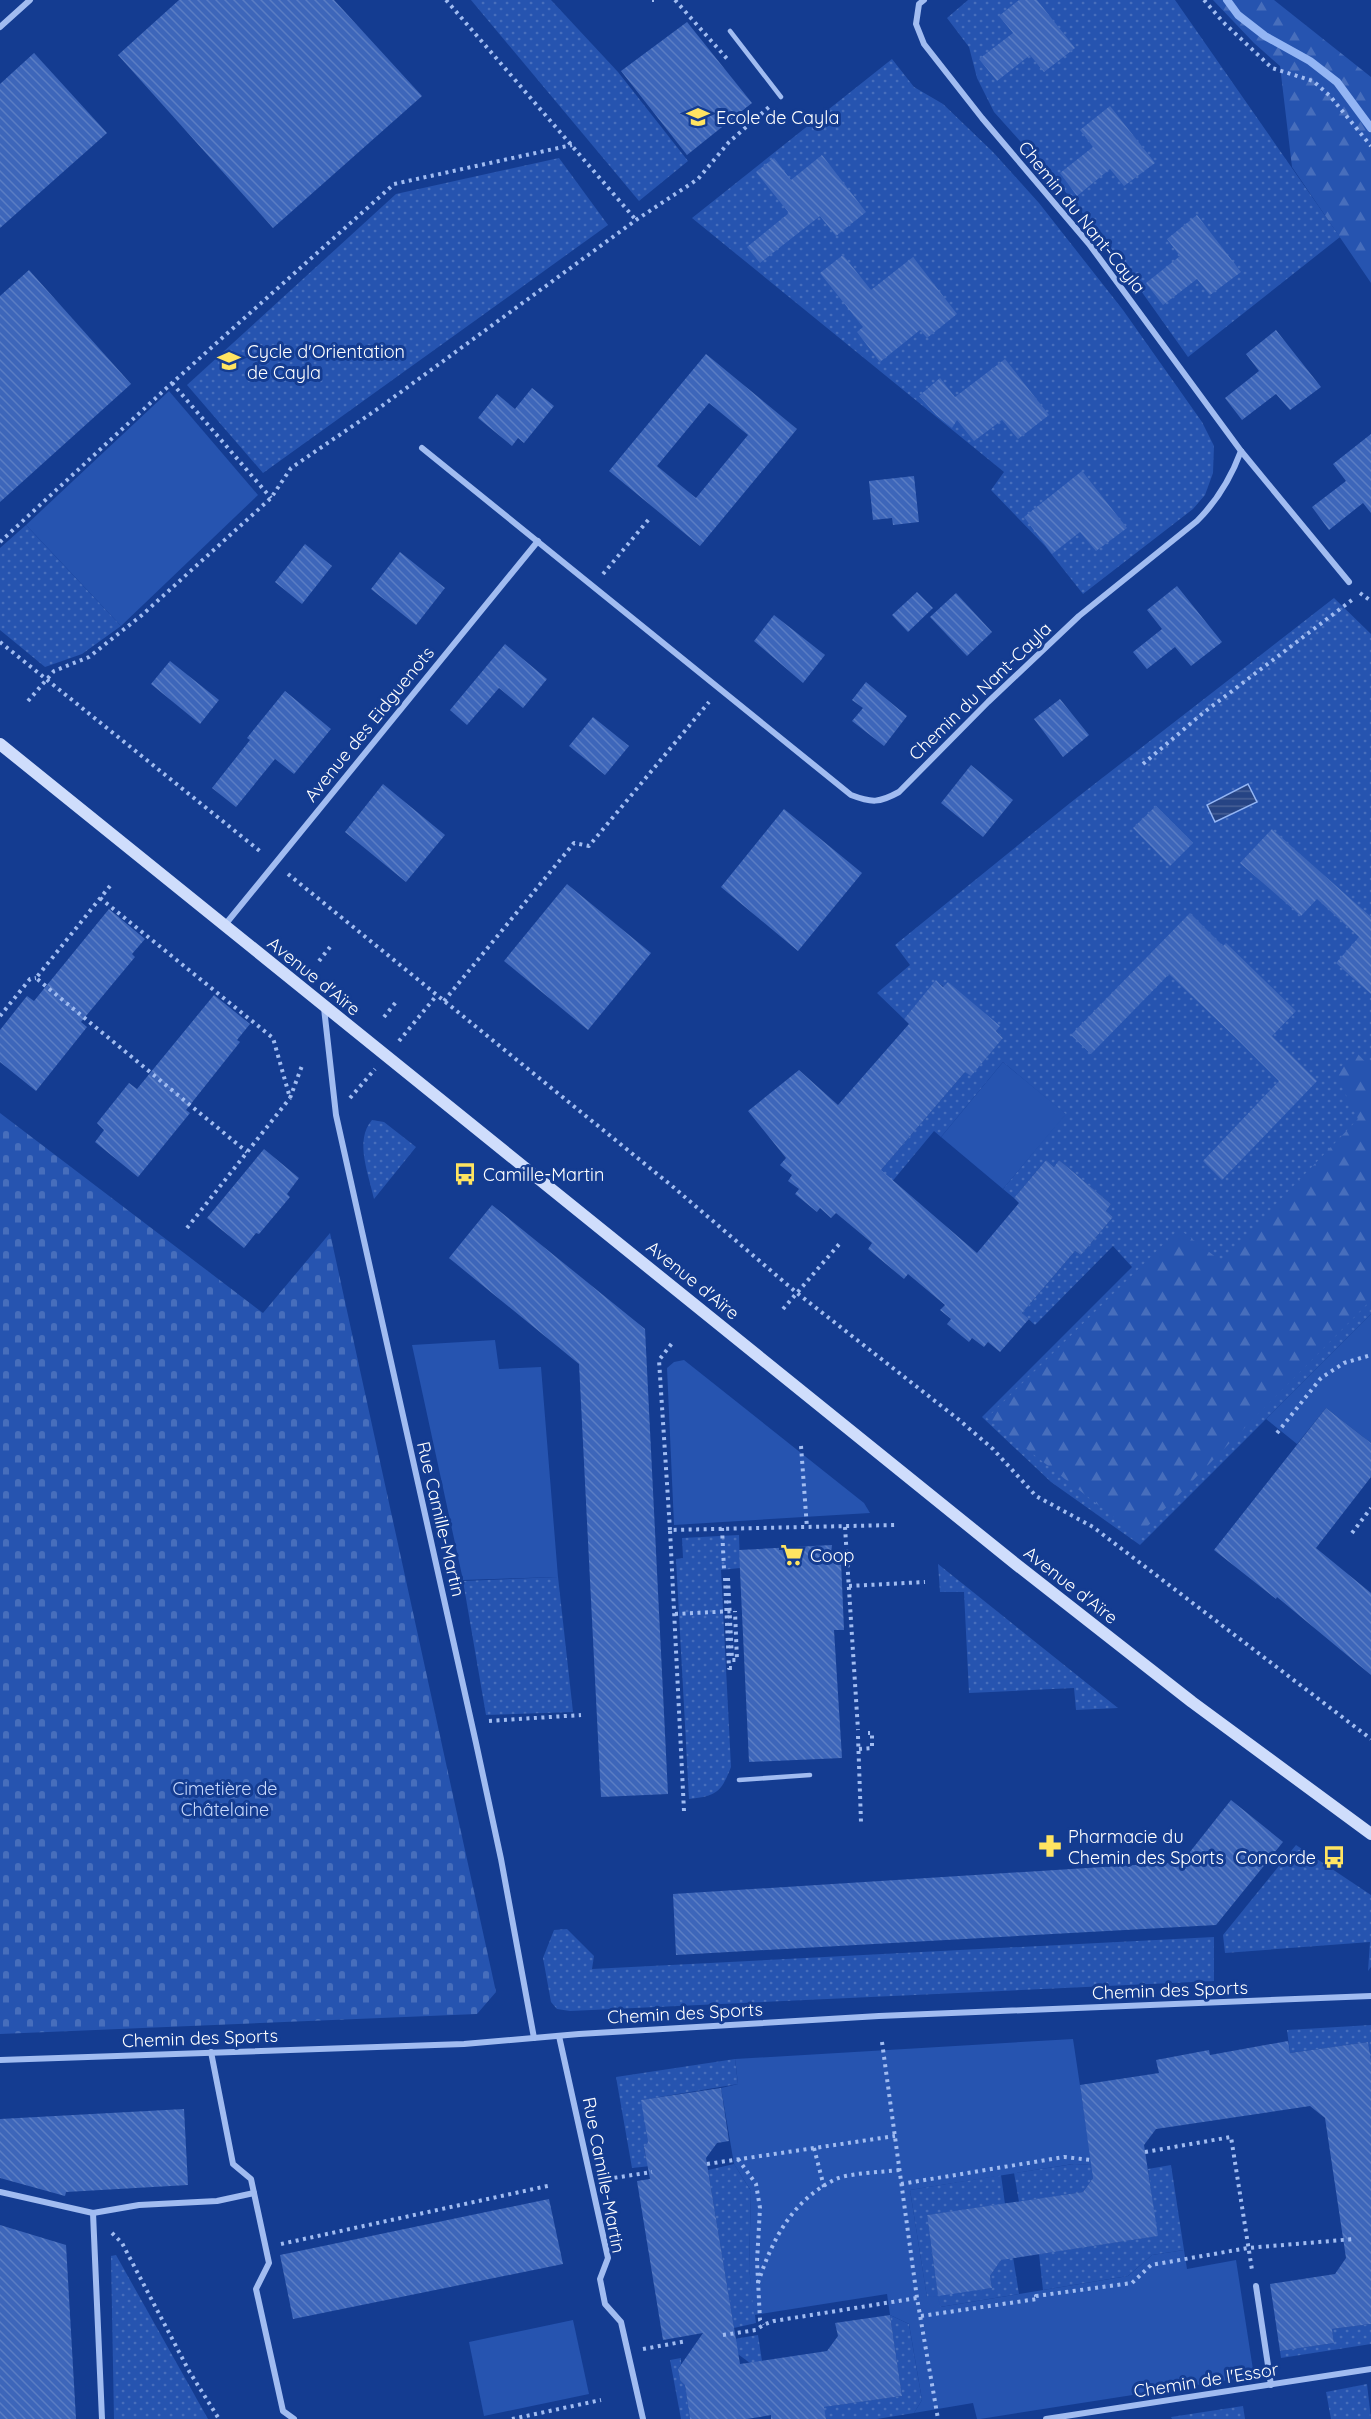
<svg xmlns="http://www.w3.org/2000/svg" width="1371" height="2419" font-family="Quicksand,sans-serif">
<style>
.grass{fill:url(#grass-dots)}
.forest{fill:url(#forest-firs)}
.cemetery{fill:url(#cemetery-stones)}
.park{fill:#2654b0}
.water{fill:url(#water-rules);stroke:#93b5f4;stroke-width:1.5}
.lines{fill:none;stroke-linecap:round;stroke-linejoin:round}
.stream{stroke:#93b5f4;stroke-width:8}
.building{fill:url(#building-back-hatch);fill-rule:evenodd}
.path{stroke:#a1bcf1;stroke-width:4;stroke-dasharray:3 4.5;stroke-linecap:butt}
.lane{stroke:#a1bcf1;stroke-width:4.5}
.street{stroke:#a1bcf1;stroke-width:6}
.secondary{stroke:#cfddfc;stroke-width:12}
.path-bridge{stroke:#a1bcf1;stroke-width:4;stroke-dasharray:3 4.5;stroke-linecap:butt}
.labels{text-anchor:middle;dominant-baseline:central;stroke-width:6;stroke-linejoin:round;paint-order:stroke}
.poi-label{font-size:18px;fill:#fff;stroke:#143c91;text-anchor:start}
.street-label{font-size:18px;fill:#fff;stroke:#143c91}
.park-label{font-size:18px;fill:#c8d9fc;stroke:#143c91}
</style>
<defs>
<pattern id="grass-dots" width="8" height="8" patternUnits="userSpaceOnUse" patternTransform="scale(1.5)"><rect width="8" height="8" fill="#2654b0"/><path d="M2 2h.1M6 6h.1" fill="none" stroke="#476ebc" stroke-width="1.8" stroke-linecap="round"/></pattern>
<pattern id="forest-firs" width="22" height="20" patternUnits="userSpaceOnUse" patternTransform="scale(1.5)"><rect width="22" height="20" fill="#2654b0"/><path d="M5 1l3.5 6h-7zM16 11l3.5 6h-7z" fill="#476ebc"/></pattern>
<pattern id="cemetery-stones" width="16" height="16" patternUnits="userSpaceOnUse" patternTransform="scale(1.5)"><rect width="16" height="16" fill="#2654b0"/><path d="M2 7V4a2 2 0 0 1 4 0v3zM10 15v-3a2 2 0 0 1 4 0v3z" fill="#476ebc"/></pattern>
<pattern id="water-rules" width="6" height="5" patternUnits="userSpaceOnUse" patternTransform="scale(1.5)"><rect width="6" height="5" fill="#264484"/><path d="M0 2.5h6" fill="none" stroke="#476096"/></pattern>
<pattern id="building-back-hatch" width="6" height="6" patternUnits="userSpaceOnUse" patternTransform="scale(1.5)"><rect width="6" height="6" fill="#3d66ba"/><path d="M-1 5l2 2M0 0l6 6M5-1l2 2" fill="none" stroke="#5a7dc4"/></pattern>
</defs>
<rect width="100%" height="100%" fill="#143c91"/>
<g class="grass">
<polygon points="471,0 551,0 618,72 688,161 639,201"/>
<polygon points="968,0 1175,0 1340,237 1188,357 1107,243 1063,189 994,112 977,78 969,47 947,18"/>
<polygon points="892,59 914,87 943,104 993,152 1039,203 1123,310 1202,422 1214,446 1213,473 1205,495 1193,509 1083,594 1045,546 991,490 1004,472 692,218"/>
<polygon points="559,158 608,225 263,473 187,385 396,194"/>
<polygon points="26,525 121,626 82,654 45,667 0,630 0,548"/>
<polygon points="1334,598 1371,634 1371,1314 1140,1545 1051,1482 982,1417 1132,1267 1113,1246 1035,1325 1022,1313 1075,1251 1081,1255 1113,1217 1106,1211 1111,1204 1059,1160 1054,1167 1046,1160 1014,1198 1003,1189 1065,1114 1003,1062 941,1137 934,1131 881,1195 869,1184 965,1072 971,1075 1003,1038 996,1031 999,1026 936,981 904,1019 877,993 910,965 895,945 1070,803"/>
<path d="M 372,1120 L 384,1122 L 416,1147 L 374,1199 C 369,1175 354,1140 372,1120 Z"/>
<path d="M 739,1535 L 740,1568 L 721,1570 L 731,1767 C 721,1793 716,1796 689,1799 L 676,1559 L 683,1558 L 682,1538 Z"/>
<polygon points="938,1564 1118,1708 1076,1710 1074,1688 969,1693 964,1592 940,1592"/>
<polygon points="558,1577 573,1712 486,1715 463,1581"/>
<polygon points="1296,1845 1371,1895 1371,1967 1368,1971 1370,1942 1225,1953 1223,1935"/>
<polygon points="567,1929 594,1956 592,1969 1214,1937 1214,1981 570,2011 557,2009 551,2002 543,1958 554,1930"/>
<polygon points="1371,2025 1371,2060 1368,2042 1290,2053 1287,2030"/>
<polygon points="735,2059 738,2084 642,2100 648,2142 644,2148 646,2158 651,2166 632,2168 616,2077"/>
<polygon points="734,2164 751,2191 749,2268 756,2323 734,2328 708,2170"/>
<polygon points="1074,2164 1092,2165 1093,2178 1083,2192 1019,2202 1014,2173"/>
<polygon points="1171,2165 1184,2250 1152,2255 1128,2276 1043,2290 1039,2254 1157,2236 1148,2169"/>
<polygon points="1001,2175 1005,2204 927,2215 938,2295 992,2288 990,2276 1001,2260 1013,2257 1019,2294 940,2307 927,2298 910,2190"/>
<polygon points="116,2255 208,2419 114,2419 111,2256"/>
<polygon points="890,2315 909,2324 922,2400 914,2413 877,2419 826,2419 823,2407 902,2396"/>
<polygon points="1371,2324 1371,2344 1281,2358 1280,2351 1334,2343 1332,2329"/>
<polygon points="758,2335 762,2361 750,2363 735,2352 734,2339"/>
<polygon points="681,2358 681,2364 678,2369 680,2380 685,2385 690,2419 681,2419 670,2360"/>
<polygon points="1367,2384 1371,2419 1331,2419 1326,2392"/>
<polygon points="1243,2406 1245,2419 1172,2419 1171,2417"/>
</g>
<g class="forest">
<polygon points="1213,0 1274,0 1371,77 1371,283 1292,167 1280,66 1254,43"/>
<polygon points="1356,1052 1371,1068 1371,1300 1138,1536 987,1418 1179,1229 1221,1261 1358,1119 1335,1073"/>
</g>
<polygon class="cemetery" points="0,1113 263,1313 330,1233 496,1992 477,2014 0,2034"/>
<g class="park">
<polygon points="169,391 258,495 121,626 26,525"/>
<polygon points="1003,1062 1066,1114 1003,1189 941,1137"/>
<polygon points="1371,1314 1371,1443 1326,1408 1297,1444 1266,1419"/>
<polygon points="495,1340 499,1369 541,1367 558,1577 463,1580 412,1345"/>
<polygon points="684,1360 864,1503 870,1513 674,1525 667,1368 674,1362"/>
<polygon points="1073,2039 1092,2165 1073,2164 910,2190 927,2297 938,2296 940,2307 1128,2276 1152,2255 1184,2250 1187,2269 1236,2260 1254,2376 980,2419 977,2419 973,2403 914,2413 922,2400 909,2324 890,2315 887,2294 754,2315 749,2268 751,2191 734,2164 721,2088 738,2084 735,2059"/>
<polygon points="573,2320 589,2394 484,2416 469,2342"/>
</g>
<polygon class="water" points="1248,784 1257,802 1215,822 1207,805"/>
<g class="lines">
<polyline class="stream" points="1227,0 1238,15 1265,36 1310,61 1337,82 1371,128"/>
</g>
<g class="building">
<polygon points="179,0 334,0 422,96 273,228 118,55"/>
<polygon points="1019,0 1037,0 1075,48 1044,72 1030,55 997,81 979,59 1013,33 999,16"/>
<polygon points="687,22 752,103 687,155 621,71"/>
<polygon points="34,53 107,133 0,228 0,84"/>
<polygon points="1110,106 1155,163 1124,186 1110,169 1077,196 1060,173 1093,147 1080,130"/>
<polygon points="822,155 866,212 836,236 820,216 760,263 747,247 789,213 756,172 774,158 791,180"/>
<polygon points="1197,215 1241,272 1210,295 1197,279 1163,305 1146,283 1180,256 1167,239"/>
<polygon points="843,255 871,290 913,257 957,314 927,338 920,330 880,362 857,332 863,327 820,273"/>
<polygon points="29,270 131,384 0,502 0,296"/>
<polygon points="1276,330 1321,387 1290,410 1276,394 1242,420 1225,398 1259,371 1246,354"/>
<path d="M 706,354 L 797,429 L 700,546 L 609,471 ZM 709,403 L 748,435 L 696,498 L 657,466 Z"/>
<polygon points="1005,359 1049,415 1018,439 1002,420 974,441 957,420 952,428 936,415 919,396 940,378 955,397"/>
<polygon points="532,388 554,406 524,443 518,438 512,446 478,418 497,394 515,409"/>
<polygon points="1371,434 1371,513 1363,503 1329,530 1312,507 1346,481 1333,464"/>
<polygon points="1082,471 1127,528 1096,551 1080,532 1052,554 1024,517"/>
<polygon points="914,476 919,522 893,525 892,518 873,520 869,481"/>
<polygon points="305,544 332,566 302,604 275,582"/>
<polygon points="400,552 445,588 416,625 371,589"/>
<polygon points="1177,586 1222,642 1191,666 1175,647 1147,669 1133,652 1162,629 1147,610"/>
<polygon points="917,592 933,608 908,632 892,615"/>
<polygon points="956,593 992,632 967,656 930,617"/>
<polygon points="774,615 825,655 803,683 754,641"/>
<polygon points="505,644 547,679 523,708 499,688 467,725 450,710"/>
<polygon points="170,661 219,700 200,724 151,684"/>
<polygon points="866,682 907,716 884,746 852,721 863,708 852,700"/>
<polygon points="285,691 331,729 294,774 275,759 236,807 212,788 250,740 247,738"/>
<polygon points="1060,699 1089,735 1063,757 1034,719"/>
<polygon points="593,717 629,746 605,775 569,746"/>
<polygon points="971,765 1013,800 983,837 941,803"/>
<polygon points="383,784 445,835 406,882 345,832"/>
<polygon points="1156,806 1193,843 1170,866 1133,828"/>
<polygon points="784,809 862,873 798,951 721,887"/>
<polygon points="1272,829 1371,917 1371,994 1336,963 1359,937 1317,899 1301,916 1240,863"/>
<polygon points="567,884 651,953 588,1030 504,961"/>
<polygon points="109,909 145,939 132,954 135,957 81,1022 87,1027 36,1091 0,1062 0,1030 27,996 34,1001"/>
<polygon points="1190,913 1223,946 1226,943 1296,1011 1272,1036 1317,1081 1222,1180 1203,1161 1279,1081 1237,1039 1169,974 1091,1054 1071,1035"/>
<polygon points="936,980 943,987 948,982 1000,1026 996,1031 1003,1038 971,1076 965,1072 881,1170 977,1253 1019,1203 1014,1198 1046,1160 1054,1167 1059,1160 1111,1204 1106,1211 1113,1217 1081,1255 1075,1251 1022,1313 1029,1319 1000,1352 988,1342 984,1347 972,1338 969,1342 947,1324 951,1319 940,1310 945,1305 908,1274 904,1279 868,1249 872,1243 836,1213 831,1218 820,1208 817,1212 795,1194 799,1189 788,1181 792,1175 780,1165 786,1158 748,1111 799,1070 838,1105 909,1024 904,1019"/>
<polygon points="214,995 250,1024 237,1040 240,1042 186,1110 190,1113 138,1177 95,1142 104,1130 97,1123 129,1083 137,1089"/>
<polygon points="264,1149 299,1178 287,1194 290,1197 259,1234 256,1233 244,1248 207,1218"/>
<polygon points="492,1205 645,1329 668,1794 601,1797 579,1364 449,1258"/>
<polygon points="1326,1408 1371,1443 1371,1477 1316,1548 1371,1593 1371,1675 1277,1597 1276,1599 1214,1550"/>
<polygon points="832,1545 830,1562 841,1561 844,1630 834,1630 842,1758 749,1762 739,1550"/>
<polygon points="1231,1800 1283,1842 1216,1925 676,1955 673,1894 1182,1862"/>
<polygon points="1288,2041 1290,2053 1368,2042 1371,2060 1371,2324 1332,2329 1334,2343 1280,2351 1270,2284 1335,2274 1346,2258 1325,2118 1310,2106 1156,2129 1144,2145 1158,2236 1001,2260 990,2276 992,2288 938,2296 927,2215 1083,2192 1093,2178 1080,2085 1159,2073 1156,2060 1209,2050 1210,2055"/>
<polygon points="721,2088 729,2141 717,2143 706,2158 740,2364 827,2351 838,2336 835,2323 890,2315 902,2396 824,2407 826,2419 771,2419 771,2415 747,2419 690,2419 685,2385 680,2380 678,2369 703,2333 663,2340 637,2181 650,2179 644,2147 648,2142 641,2100"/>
<polygon points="184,2109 188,2185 66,2192 65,2196 0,2178 0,2119"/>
<polygon points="549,2199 563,2264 293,2319 280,2255"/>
<polygon points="0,2225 66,2245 76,2419 0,2419"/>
</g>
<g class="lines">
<g class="path">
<polyline points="446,0 636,220"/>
<polyline points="652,0 654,0"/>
<polyline points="675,0 729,61"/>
<polyline points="1204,0 1223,22 1272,68 1313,81 1330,96 1371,146"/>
<polyline points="172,383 271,498"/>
<polyline points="0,542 172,383 394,184 572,145"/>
<polyline points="603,574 649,519"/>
<polyline points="1360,593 1371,601"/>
<polyline points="0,642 261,852"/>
<polyline points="28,701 54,671 89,657 142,615 271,498 291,468 379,408 636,220 698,179 729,142 769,107"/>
<polyline points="1143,764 1203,713 1352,600"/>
<polyline points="288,874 672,1186 797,1293 958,1419 993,1449 1036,1496 1093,1527 1371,1739"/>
<polyline points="110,886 36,978 247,1152"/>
<polyline points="100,898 273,1038 290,1098 303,1063"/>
<polyline points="319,961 330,947"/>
<polyline points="444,1001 574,843 589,846 709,702"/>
<polyline points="0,1016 30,979 36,978"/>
<polyline points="384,1017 396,1002"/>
<polyline points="399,1041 437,995"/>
<polyline points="350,1098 375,1069"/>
<polyline points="187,1228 290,1098"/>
<polyline points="783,1309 841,1242"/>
<polyline points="1277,1433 1321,1378 1344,1363 1371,1355"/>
<polyline points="801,1446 807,1528"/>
<polyline points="845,1527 858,1730"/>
<polyline points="722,1528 724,1569"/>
<polyline points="670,1530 659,1360 673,1342"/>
<polyline points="1352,1533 1371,1508"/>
<polyline points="725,1578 729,1668 733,1668"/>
<polyline points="849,1586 925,1582"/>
<polyline points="675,1614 735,1611"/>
<polyline points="489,1721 581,1715"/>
<polyline points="858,1736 861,1822"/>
<polyline points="859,1749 872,1748 872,1733 868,1733"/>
<polyline points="684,1811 670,1530 896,1525"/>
<polyline points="882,2042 917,2298 938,2419"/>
<polyline points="814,2148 824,2187"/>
<polyline points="1145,2152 1231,2137 1252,2270"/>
<polyline points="738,2159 756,2184 760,2208 757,2261 760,2320 763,2325"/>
<polyline points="707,2164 895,2136"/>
<polyline points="607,2179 652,2172"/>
<polyline points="901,2184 1064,2157 1091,2160"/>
<polyline points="112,2233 122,2243 189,2371 219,2419"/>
<polyline points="281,2244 552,2185"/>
<path d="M 758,2283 C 772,2240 792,2200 836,2179 C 849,2173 883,2172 900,2170"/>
<polyline points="921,2316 1037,2299 1036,2296 1132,2283 1151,2265 1248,2248 1354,2239"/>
<polyline points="723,2335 756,2330 763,2325 774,2321 917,2298"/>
<polyline points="643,2349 687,2341"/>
<polyline points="512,2419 601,2400"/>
</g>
<g class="lane">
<polyline points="730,31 781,97"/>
<polyline points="739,1780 810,1775"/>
</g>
<g class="street">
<polyline points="924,0 919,4 916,24 924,44 982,118 1089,244 1241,451 1349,582"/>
<polyline points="0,27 30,0"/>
<path d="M 422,448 L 851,795 C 872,803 879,803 899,792 L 988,702 L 1079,616 L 1197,521 C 1218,500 1231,478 1241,451"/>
<polyline points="224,926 538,541"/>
<polyline points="324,1008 336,1115 476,1743 501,1859 534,2038"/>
<polyline points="559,2036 608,2258 600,2279 605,2304 621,2322 643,2419"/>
<polyline points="211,2052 233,2164 251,2179 269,2263 256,2289 283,2411 294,2419"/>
<polyline points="0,2060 464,2044 579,2034 879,2016 1371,1996"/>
<polyline points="0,2192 93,2213 139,2205 217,2201 254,2193"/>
<polyline points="93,2213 102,2419"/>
<polyline points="1256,2286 1271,2385"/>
<polyline points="1046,2419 1371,2369"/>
</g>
<polyline class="secondary" points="0,744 1017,1565 1192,1702 1371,1834"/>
<polyline class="path-bridge" points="728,1578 732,1660 737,1660 735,1611"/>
</g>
<defs>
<g id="school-bare" transform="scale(1.8)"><path d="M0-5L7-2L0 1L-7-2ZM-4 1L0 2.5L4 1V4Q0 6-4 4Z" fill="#ffe461" stroke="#143c91" stroke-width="2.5" paint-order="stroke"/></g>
<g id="bus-bare" transform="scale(1.8)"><path d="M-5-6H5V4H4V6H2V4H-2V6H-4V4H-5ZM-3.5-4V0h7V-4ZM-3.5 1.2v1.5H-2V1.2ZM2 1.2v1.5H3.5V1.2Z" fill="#ffe461" stroke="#143c91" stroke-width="2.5" paint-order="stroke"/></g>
<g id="supermarket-bare" transform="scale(1.8)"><path d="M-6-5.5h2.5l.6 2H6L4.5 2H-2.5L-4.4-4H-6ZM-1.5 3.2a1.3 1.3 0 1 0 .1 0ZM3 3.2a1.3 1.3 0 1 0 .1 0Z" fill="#ffe461" stroke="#143c91" stroke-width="2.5" paint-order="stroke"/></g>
<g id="pharmacy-bare" transform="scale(1.8)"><path d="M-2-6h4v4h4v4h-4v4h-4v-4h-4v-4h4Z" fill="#ffe461" stroke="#143c91" stroke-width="2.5" paint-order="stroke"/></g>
</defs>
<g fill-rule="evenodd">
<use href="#school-bare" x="698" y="117"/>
<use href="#school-bare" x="229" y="361"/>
<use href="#bus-bare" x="465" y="1174"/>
<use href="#supermarket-bare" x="792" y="1555"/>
<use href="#pharmacy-bare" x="1050" y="1846"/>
<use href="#bus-bare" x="1334" y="1857"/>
</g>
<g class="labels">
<g class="poi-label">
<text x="716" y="117">Ecole de Cayla</text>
<text x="247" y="351">Cycle d'Orientation<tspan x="247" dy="21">de Cayla</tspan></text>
<text x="483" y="1174">Camille-Martin</text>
<text x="810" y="1555">Coop</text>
<text x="1068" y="1836">Pharmacie du<tspan x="1068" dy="21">Chemin des Sports</tspan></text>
<text x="1316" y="1857" text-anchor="end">Concorde</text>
</g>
<g class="street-label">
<text transform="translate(1082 217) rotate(51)">Chemin du Nant-Cayla</text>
<text transform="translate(980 691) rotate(-44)">Chemin du Nant-Cayla</text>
<text transform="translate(369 724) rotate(-51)">Avenue des Eidguenots</text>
<text transform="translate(314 976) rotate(39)">Avenue d'Aïre</text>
<text transform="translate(693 1280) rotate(39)">Avenue d'Aïre</text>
<text transform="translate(441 1519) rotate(77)">Rue Camille-Martin</text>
<text transform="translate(1071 1585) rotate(38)">Avenue d'Aïre</text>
<text transform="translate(1170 1990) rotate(-2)">Chemin des Sports</text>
<text transform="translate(685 2013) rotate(-3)">Chemin des Sports</text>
<text transform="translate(200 2038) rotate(-2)">Chemin des Sports</text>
<text transform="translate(604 2175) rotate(79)">Rue Camille-Martin</text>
<text transform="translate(1206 2380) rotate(-9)">Chemin de l'Essor</text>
</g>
<g class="park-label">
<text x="225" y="1788">Cimetière de<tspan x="225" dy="21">Châtelaine</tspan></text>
</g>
</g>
</svg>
